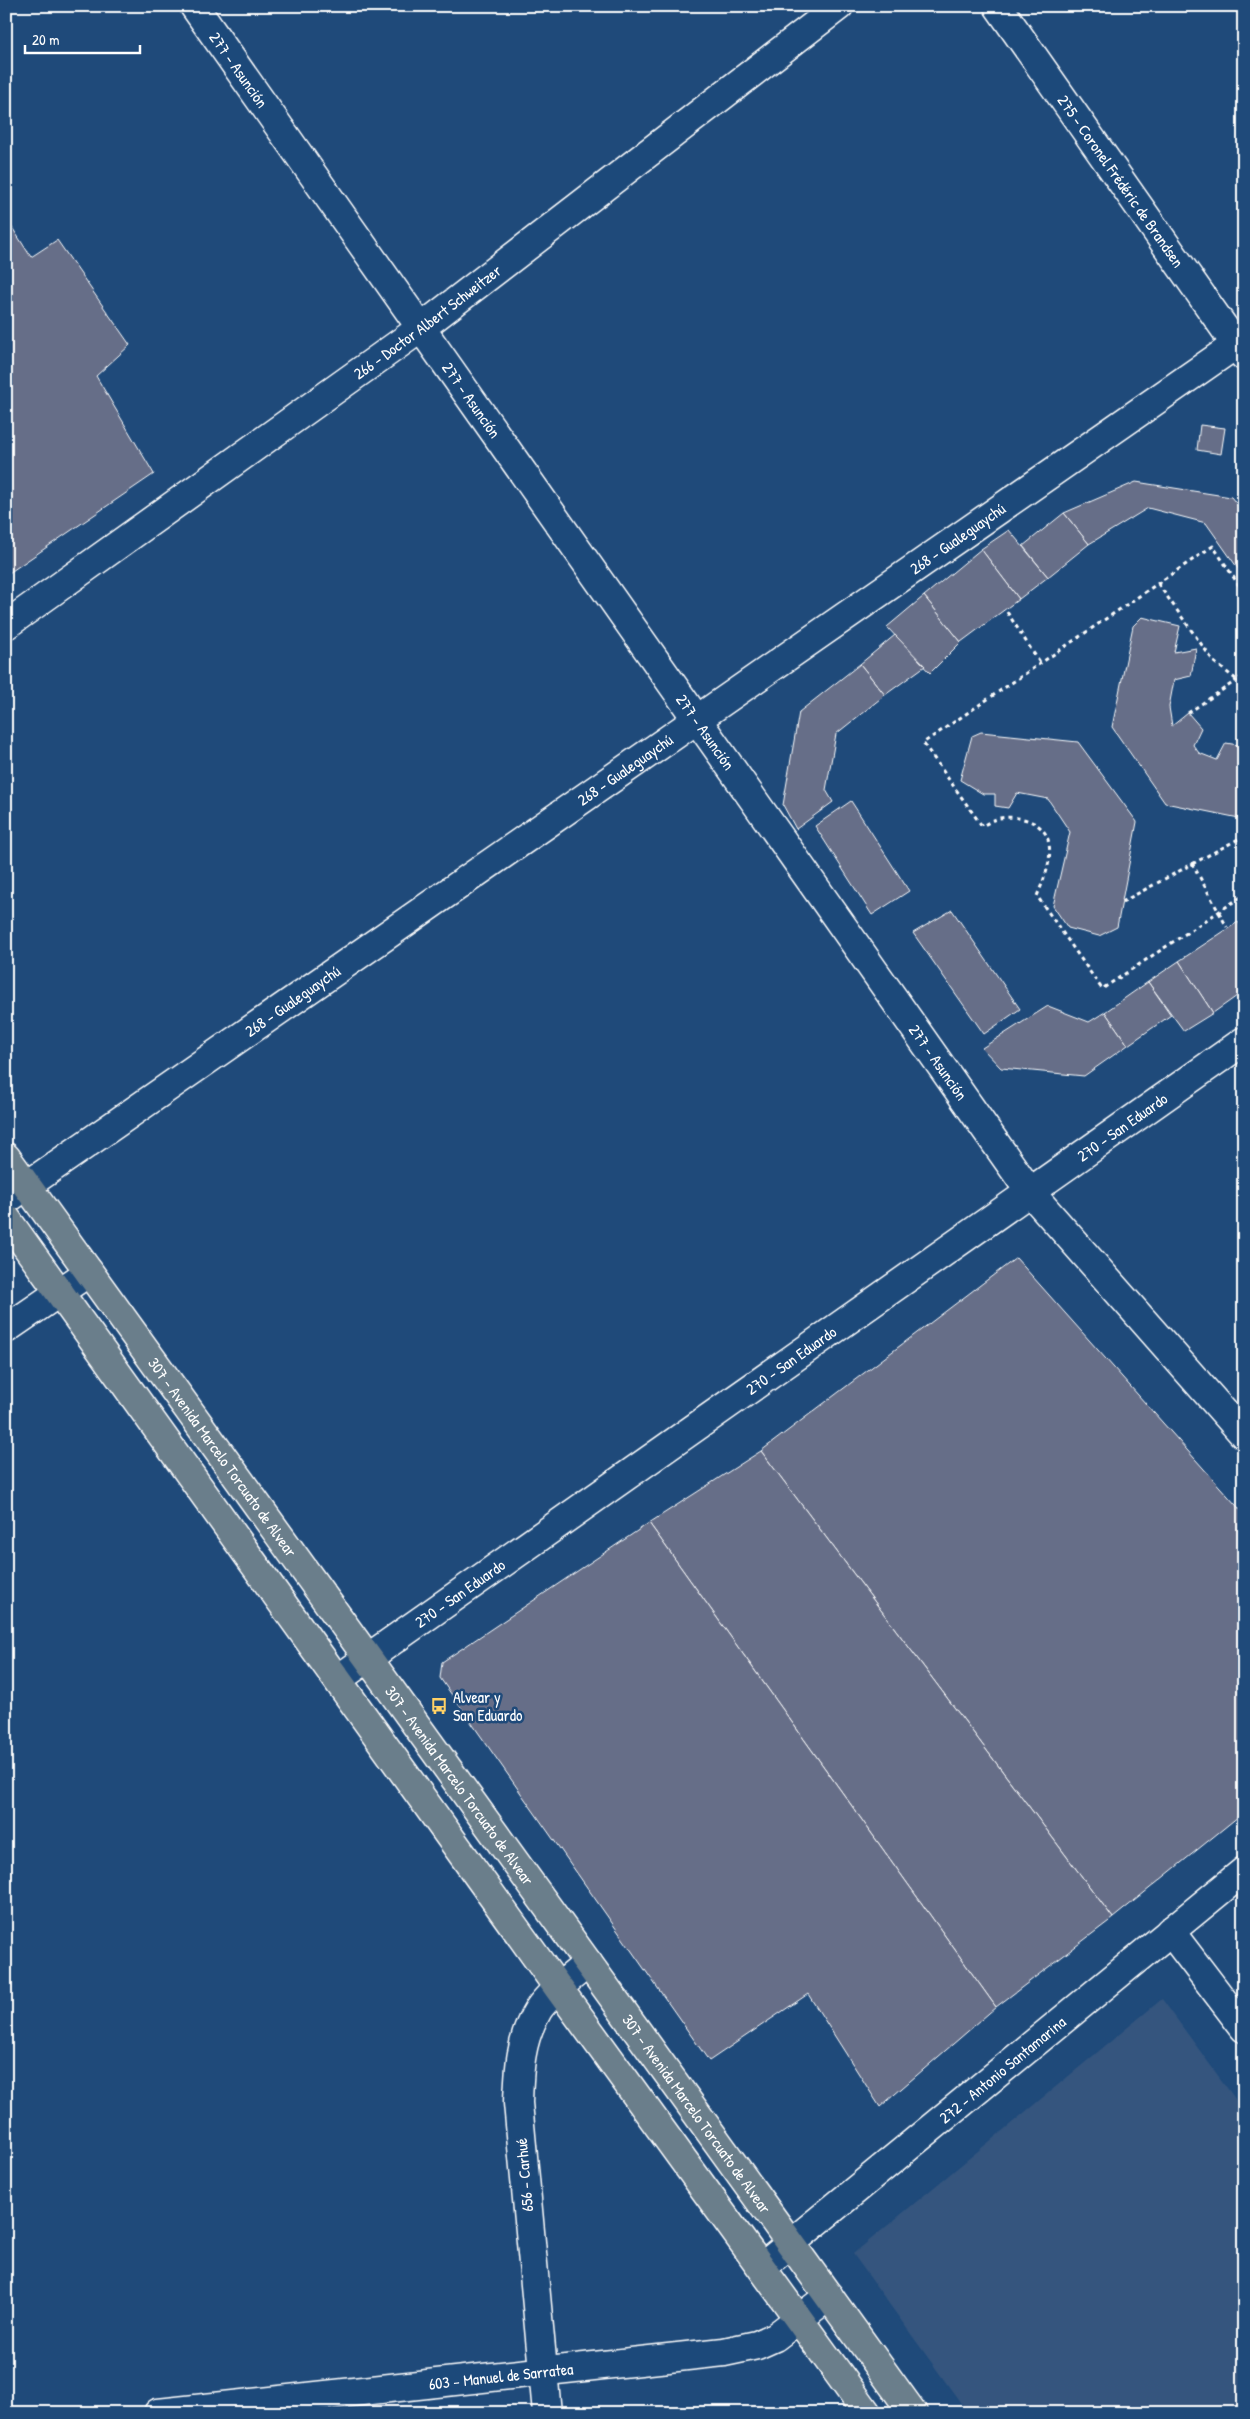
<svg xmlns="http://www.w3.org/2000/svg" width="1250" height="2419" font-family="'Patrick Hand',sans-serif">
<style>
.built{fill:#34557e}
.building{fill:#666e88;stroke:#fff}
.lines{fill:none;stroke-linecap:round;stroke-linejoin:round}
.minor-casing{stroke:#fff;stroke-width:31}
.primary-casing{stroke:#fff;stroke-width:31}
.path{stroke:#fff;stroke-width:3;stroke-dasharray:4 4;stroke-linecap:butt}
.minor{stroke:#1f4a7a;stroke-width:28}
.primary{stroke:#6b7e8b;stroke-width:28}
.labels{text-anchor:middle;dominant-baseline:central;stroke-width:5;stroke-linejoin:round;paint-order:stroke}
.street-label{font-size:16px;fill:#fff;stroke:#1f4a7a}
.poi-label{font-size:16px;fill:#fff;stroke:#1f4a7a;text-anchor:start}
</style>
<rect width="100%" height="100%" fill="#1f4a7a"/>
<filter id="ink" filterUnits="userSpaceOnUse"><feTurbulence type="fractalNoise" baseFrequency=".02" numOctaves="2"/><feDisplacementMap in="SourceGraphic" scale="10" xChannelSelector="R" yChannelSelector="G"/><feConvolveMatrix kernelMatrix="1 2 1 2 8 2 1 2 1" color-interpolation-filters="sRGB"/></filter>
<g filter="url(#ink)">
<polygon class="built" points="1162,1999 1244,2111 1244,2413 968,2413 853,2254"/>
<g class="building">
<polygon points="6,218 31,257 57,240 130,345 96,376 154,474 6,575"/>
<polygon points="1200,425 1225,428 1221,454 1197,450"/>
<polygon points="1136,482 1231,497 1244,513 1244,577 1206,523 1148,508 1089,544 1064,513"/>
<polygon points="1064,513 1089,544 1048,577 1023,546"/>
<polygon points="1009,530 1048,577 1019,599 981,549"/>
<polygon points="981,549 1019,599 961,642 924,596"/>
<polygon points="924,596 961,642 930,673 887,627"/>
<polygon points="1142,617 1180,626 1174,652 1196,648 1191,676 1174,680 1169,707 1172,726 1188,713 1201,728 1193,745 1199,753 1217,760 1226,743 1244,746 1244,819 1165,803 1112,727 1133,626"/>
<polygon points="895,635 925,666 885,695 860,664"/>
<polygon points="860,664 885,695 836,734 826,790 833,802 796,829 783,805 799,712"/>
<polygon points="981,732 1078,742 1137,822 1117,927 1099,936 1068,928 1053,906 1070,832 1048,799 1017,793 1008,808 995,806 995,794 983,794 960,780 972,736"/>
<polygon points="851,801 909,891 872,915 815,826"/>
<polygon points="952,910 1020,1009 984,1034 913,933"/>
<polygon points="1238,922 1244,930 1244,991 1213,1013 1179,961"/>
<polygon points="1179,961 1213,1013 1184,1031 1148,982"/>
<polygon points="1148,982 1171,1015 1128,1045 1105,1012"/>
<polygon points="1048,1006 1089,1022 1105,1012 1128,1045 1084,1076 1001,1068 982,1048"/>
<polygon points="1016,1258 1244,1514 1244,1812 1113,1918 761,1451"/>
<polygon points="761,1451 1113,1918 996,2007 649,1523"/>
<polygon points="649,1523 996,2007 880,2107 808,1994 709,2061 440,1678 442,1662"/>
</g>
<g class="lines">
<g class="minor-casing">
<g id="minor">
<path id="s1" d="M 194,6 L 1030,1192 L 1244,1435"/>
<path id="s2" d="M 998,6 L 1244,356"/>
<path id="s3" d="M 6,625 L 421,328 L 839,6"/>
<path id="s4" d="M 6,1200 L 1244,339"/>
<polyline points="6,1329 89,1272"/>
<path id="s5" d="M 338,1679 L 1244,1041"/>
<polyline points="1170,1931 1244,2028"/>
<path id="s6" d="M 762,2267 L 1244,1871"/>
<path id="s7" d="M 158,2413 L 724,2352 L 757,2345 L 775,2337 L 829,2296"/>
<path d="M 547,2413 L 518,2103 C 519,2070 520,2039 538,2010 C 550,1992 572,1977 588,1963"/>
</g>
</g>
<g class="primary-casing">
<g id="primary">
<path id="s8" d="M 6,1157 L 913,2413"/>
<polyline points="6,1218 559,1989 867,2413"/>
</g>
</g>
<g class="path">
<polyline points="1158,584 1214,662 1237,680 1244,675"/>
<path d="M 1244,593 L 1213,546 L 923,743 L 982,826 C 988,823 994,819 1000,818 C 1018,815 1046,821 1049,844 C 1052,862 1044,879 1037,896 L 1102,989 L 1244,895"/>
<polyline points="1007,612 1040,663"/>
<polyline points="1188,713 1237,680"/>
<polyline points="1192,863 1227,927"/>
<polyline points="1122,902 1244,836"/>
</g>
<use href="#minor" class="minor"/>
<use href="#primary" class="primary"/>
</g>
</g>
<defs>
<g id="bus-bare" transform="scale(1.35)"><path d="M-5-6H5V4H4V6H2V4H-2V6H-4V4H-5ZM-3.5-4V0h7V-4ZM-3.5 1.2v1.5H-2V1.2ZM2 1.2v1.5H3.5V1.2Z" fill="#ffd166" stroke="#1f4a7a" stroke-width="2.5" paint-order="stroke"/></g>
</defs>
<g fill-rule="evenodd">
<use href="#bus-bare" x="439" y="1706"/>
</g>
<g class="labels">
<g class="street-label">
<text stroke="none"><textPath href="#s1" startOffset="78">277 - Asunción</textPath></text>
<text stroke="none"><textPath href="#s2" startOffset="214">275 - Coronel Frédéric de Brandsen</textPath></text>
<text stroke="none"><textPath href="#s3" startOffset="519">266 - Doctor Albert Schweitzer</textPath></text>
<text stroke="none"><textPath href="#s1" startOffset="482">277 - Asunción</textPath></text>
<text stroke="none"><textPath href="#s4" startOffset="1159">268 - Gualeguaychú</textPath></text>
<text stroke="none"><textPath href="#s1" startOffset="888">277 - Asunción</textPath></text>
<text stroke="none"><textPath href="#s4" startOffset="754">268 - Gualeguaychú</textPath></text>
<text stroke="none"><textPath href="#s4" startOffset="349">268 - Gualeguaychú</textPath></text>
<text stroke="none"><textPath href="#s1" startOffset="1292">277 - Asunción</textPath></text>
<text stroke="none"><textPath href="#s5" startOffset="959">270 - San Eduardo</textPath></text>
<text stroke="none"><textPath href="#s5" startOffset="554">270 - San Eduardo</textPath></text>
<text stroke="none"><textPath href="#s8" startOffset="370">307 - Avenida Marcelo Torcuato de Alvear</textPath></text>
<text stroke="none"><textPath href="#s5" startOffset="149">270 - San Eduardo</textPath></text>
<text stroke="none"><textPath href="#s8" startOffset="775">307 - Avenida Marcelo Torcuato de Alvear</textPath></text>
<text stroke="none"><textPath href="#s6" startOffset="311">272 - Antonio Santamarina</textPath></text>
<text stroke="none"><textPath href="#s8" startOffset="1180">307 - Avenida Marcelo Torcuato de Alvear</textPath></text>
<text transform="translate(524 2175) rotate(-95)">656 - Carhué</text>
<text stroke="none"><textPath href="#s7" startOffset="345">603 - Manuel de Sarratea</textPath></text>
</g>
<g class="poi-label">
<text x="453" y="1697">Alvear y<tspan x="453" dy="18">San Eduardo</tspan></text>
</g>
</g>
<rect width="1250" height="2419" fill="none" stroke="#1f4a7a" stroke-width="25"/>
<rect x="12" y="12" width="1225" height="2394" fill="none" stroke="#fff" stroke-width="2" filter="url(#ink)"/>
<path d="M25 45v8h115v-8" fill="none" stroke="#ffffff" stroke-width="2.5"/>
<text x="32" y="45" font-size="15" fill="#ffffff" stroke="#1f4a7a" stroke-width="4" paint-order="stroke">20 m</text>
</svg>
